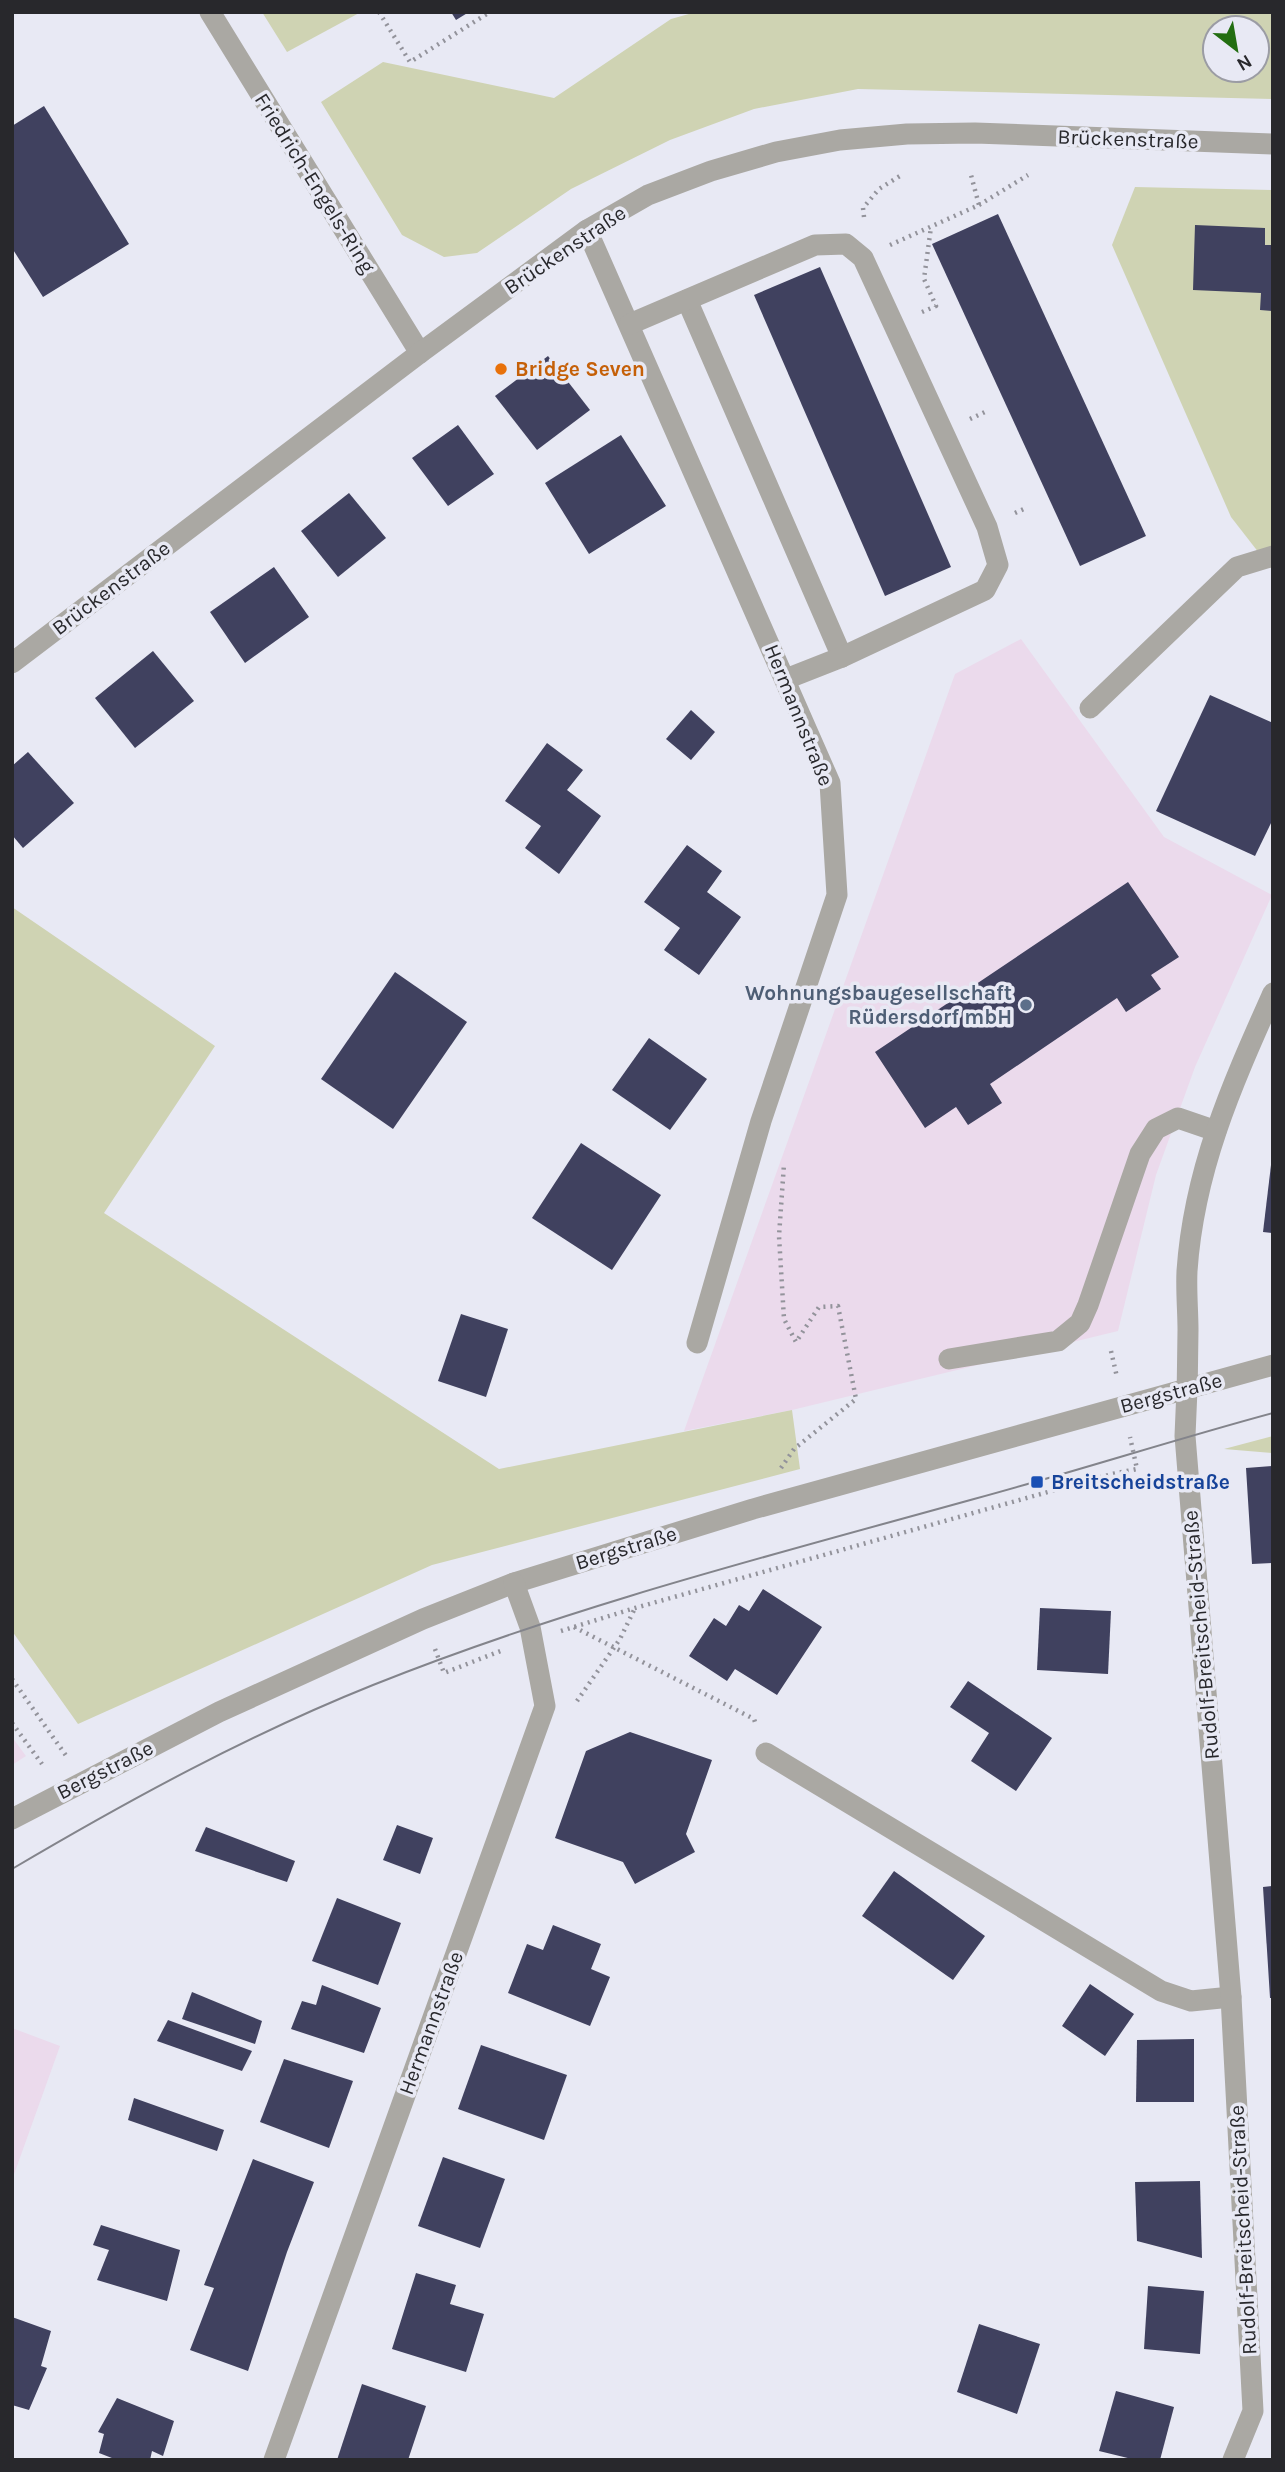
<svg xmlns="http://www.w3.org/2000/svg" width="1285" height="2472" font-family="Karla,sans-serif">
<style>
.commercial{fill:#ebdaec}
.green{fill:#cfd3b3;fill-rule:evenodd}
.building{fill:#40415f}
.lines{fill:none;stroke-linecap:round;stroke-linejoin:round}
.path{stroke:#93939b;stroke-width:4.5;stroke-dasharray:2 5;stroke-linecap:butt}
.minor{stroke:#aaa8a3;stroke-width:21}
.tram{stroke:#83848b;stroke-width:2}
.food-dot{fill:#e8710a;stroke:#e8e9f4;stroke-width:2.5}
.service-dot{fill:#5c6f8a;stroke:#e8e9f4;stroke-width:2.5}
.transit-dot{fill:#1a4fb4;stroke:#e8e9f4;stroke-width:2.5}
.labels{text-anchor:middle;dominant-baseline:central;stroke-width:7;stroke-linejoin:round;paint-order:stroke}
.street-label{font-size:21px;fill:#28282c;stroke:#e8e9f4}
.food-label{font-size:21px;font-weight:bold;fill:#c56008;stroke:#e8e9f4;text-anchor:start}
.service-label{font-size:21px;font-weight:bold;fill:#4e5e75;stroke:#e8e9f4;text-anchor:end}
.transit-label{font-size:21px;font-weight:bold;fill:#164399;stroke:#e8e9f4;text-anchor:start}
</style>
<rect width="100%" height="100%" fill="#e8e9f4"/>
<g class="commercial">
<polygon points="1021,639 1164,837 1272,895 1195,1067 1156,1175 1118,1331 792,1410 684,1431 955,674"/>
<polygon points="12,1737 26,1756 12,1765"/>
<polygon points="12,2028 60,2046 12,2180"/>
</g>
<g class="green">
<polygon points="262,12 361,12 287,52"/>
<path d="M 696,12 L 1273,12 L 1273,99 L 858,89 L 754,109 L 670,140 L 571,189 L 477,253 L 444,257 L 402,235 L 321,102 L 383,62 L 554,98 L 671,19 ZM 1215,28 L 1257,28 L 1257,70 L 1215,70 Z"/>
<polygon points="1135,187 1273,190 1273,571 1231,517 1112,245"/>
<polygon points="12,907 215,1046 104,1213 499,1469 792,1410 800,1469 432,1565 78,1724 12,1631"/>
<polygon points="1273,1436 1273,1453 1224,1449"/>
</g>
<g class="building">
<polygon points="451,12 469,12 456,20"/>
<polygon points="44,106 129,244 43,297 12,248 12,126"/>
<polygon points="998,214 1146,536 1080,566 932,244"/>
<polygon points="1195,225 1265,228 1265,245 1273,245 1273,311 1260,310 1261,293 1193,290"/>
<polygon points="820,267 951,567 885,596 754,295"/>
<polygon points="548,356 590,410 537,450 495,396"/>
<polygon points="458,425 494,474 448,506 412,458"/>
<polygon points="621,435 666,506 589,554 545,483"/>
<polygon points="349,493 386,538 338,577 301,531"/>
<polygon points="274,567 309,617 245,663 210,612"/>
<polygon points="153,651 194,701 135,748 95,698"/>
<polygon points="1210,695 1273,723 1273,819 1255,856 1156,811"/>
<polygon points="691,710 715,732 691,760 666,739"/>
<polygon points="547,743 583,770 567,790 601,816 559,874 525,848 541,826 505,801"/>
<polygon points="28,752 74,803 23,848 12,835 12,766"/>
<polygon points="687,845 722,871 707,892 741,917 699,975 664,950 680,928 644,902"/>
<polygon points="1128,882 1179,957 1151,975 1161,989 1126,1012 1117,998 990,1084 1002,1103 968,1125 956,1107 925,1128 875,1052"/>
<polygon points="395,972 467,1022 393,1129 321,1079"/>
<polygon points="649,1038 707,1079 670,1130 612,1090"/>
<polygon points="581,1143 661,1195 612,1270 532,1218"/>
<polygon points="1271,1165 1273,1165 1273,1233 1263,1232"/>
<polygon points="461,1314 508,1329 486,1397 438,1381"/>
<polygon points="1273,1466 1273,1563 1252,1564 1246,1468"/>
<polygon points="763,1589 822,1627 777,1695 735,1669 727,1681 689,1656 714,1618 726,1626 739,1605 749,1611"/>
<polygon points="1040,1608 1111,1611 1108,1674 1037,1670"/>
<polygon points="968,1681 1052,1738 1016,1791 971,1761 989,1733 950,1707"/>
<polygon points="630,1732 712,1760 686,1834 695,1852 635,1884 623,1862 555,1838 586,1751"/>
<polygon points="397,1825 433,1838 420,1874 383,1860"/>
<polygon points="206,1827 295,1861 287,1882 195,1851"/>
<polygon points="894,1871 985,1936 953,1980 862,1916"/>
<polygon points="1273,1886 1273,1998 1270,1998 1263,1887"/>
<polygon points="337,1898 401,1923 378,1985 312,1961"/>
<polygon points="553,1925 601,1944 591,1969 610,1977 590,2026 508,1993 527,1944 543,1950"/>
<polygon points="1090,1984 1134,2014 1105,2056 1062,2026"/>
<polygon points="322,1985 381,2008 364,2053 291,2029 302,2001 316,2005"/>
<polygon points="192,1992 262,2021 255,2044 182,2019"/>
<polygon points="168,2020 252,2051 242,2071 157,2041"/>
<polygon points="1194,2039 1194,2102 1136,2102 1137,2040"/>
<polygon points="481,2045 567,2075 544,2140 458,2109"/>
<polygon points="284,2059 353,2081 329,2148 260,2122"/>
<polygon points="134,2098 224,2130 217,2151 128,2120"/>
<polygon points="443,2157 505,2179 480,2248 418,2226"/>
<polygon points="253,2159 314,2182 287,2252 248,2371 190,2350 214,2288 204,2285"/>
<polygon points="1200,2181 1202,2258 1137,2241 1135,2182"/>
<polygon points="101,2225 180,2250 167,2301 97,2280 109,2250 93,2245"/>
<polygon points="416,2273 456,2285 450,2304 484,2314 466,2372 392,2349"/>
<polygon points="1148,2286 1204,2291 1200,2354 1144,2349"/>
<polygon points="12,2317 51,2331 41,2366 47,2368 29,2410 12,2405"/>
<polygon points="979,2324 1040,2344 1017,2414 957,2392"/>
<polygon points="362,2384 426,2406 408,2460 337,2460"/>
<polygon points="1116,2391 1174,2407 1160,2460 1136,2460 1099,2451"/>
<polygon points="117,2398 174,2421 163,2456 152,2451 150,2460 117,2460 99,2453 104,2434 98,2432"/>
</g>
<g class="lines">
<g class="path">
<polyline points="379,12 410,62 490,12"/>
<polyline points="979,205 1028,175"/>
<polyline points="864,217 863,208 879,189 903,174"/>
<polyline points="890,245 979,205 971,175"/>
<polyline points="922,312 936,306 924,279 931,227"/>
<polyline points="970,419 987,411"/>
<polyline points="1015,513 1026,508"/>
<polyline points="1111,1351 1117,1377"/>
<polyline points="781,1468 794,1449 856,1399 838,1306 819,1307 796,1342 784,1319 779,1236 784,1164"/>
<polyline points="574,1627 754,1719 756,1725"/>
<polyline points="561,1631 635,1608 1112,1474 1137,1469 1130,1437"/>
<polyline points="435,1649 444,1673 503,1650"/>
<polyline points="12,1679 67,1757"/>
<polyline points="577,1701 620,1639 635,1608"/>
<polyline points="12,1723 42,1764"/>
</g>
<g class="minor">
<polyline points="210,12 420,353"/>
<polyline points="587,230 830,783 837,895 761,1121 697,1343"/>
<polyline points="687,300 842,657"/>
<polyline points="630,324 815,245 846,244 863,258 987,527 998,565 985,590 842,657 786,679"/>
<polyline points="12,663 420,353 587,230 648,195 711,171 776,152 840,140 907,134 975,133 1273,144"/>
<polyline points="1090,708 1237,567 1273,556"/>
<polyline points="949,1359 1058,1341 1080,1323 1088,1305 1140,1154 1156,1129 1178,1118 1216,1131"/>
<polyline points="766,1753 1161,1991 1191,2001 1231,1997"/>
<polyline points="12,1819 219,1712 423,1619 514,1583 753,1509 1273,1365"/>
<polyline points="274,2460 545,1706 530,1627 514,1583"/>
<path d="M 1233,2460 L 1253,2411 L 1231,1997 L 1185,1436 C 1187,1401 1188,1366 1188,1330 C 1188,1311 1186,1291 1187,1271 C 1194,1169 1232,1085 1273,993"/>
</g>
<path class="tram" d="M 12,1869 C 129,1800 248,1735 373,1685 C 568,1607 772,1555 974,1499 C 1074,1472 1173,1440 1273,1413"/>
</g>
<circle class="food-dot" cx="501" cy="369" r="7"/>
<circle class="service-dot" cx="1026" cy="1005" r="7"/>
<rect class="transit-dot" x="1030" y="1475" width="14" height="14" rx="3.5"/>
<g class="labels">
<g class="street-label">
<text transform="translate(1128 139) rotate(2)">Brückenstraße</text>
<text transform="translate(315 183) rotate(58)">Friedrich-Engels-Ring</text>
<text transform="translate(565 250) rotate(-34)">Brückenstraße</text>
<text transform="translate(111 588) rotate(-37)">Brückenstraße</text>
<text transform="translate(799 715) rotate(68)">Hermannstraße</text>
<text transform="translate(1171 1393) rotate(-15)">Bergstraße</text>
<text transform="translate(626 1548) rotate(-17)">Bergstraße</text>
<text transform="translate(1201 1635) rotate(-95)">Rudolf-Breitscheid-Straße</text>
<text transform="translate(105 1770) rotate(-27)">Bergstraße</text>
<text transform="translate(431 2023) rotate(-70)">Hermannstraße</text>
<text transform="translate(1243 2230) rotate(-93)">Rudolf-Breitscheid-Straße</text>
</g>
<g class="food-label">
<text x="515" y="369">Bridge Seven</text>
</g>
<g class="service-label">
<text x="1012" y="993">Wohnungsbaugesellschaft<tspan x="1012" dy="24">Rüdersdorf mbH</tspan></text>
</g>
<g class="transit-label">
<text x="1051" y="1482">Breitscheidstraße</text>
</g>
</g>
<rect width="1285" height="2472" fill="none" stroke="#28282c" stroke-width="28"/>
<g transform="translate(1236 49) rotate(149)"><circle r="33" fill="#e8e9f4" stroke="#9b9ca4" stroke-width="2"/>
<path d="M0-5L12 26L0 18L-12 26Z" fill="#236e11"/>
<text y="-10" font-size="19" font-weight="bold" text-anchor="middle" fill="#28282c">N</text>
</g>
</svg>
